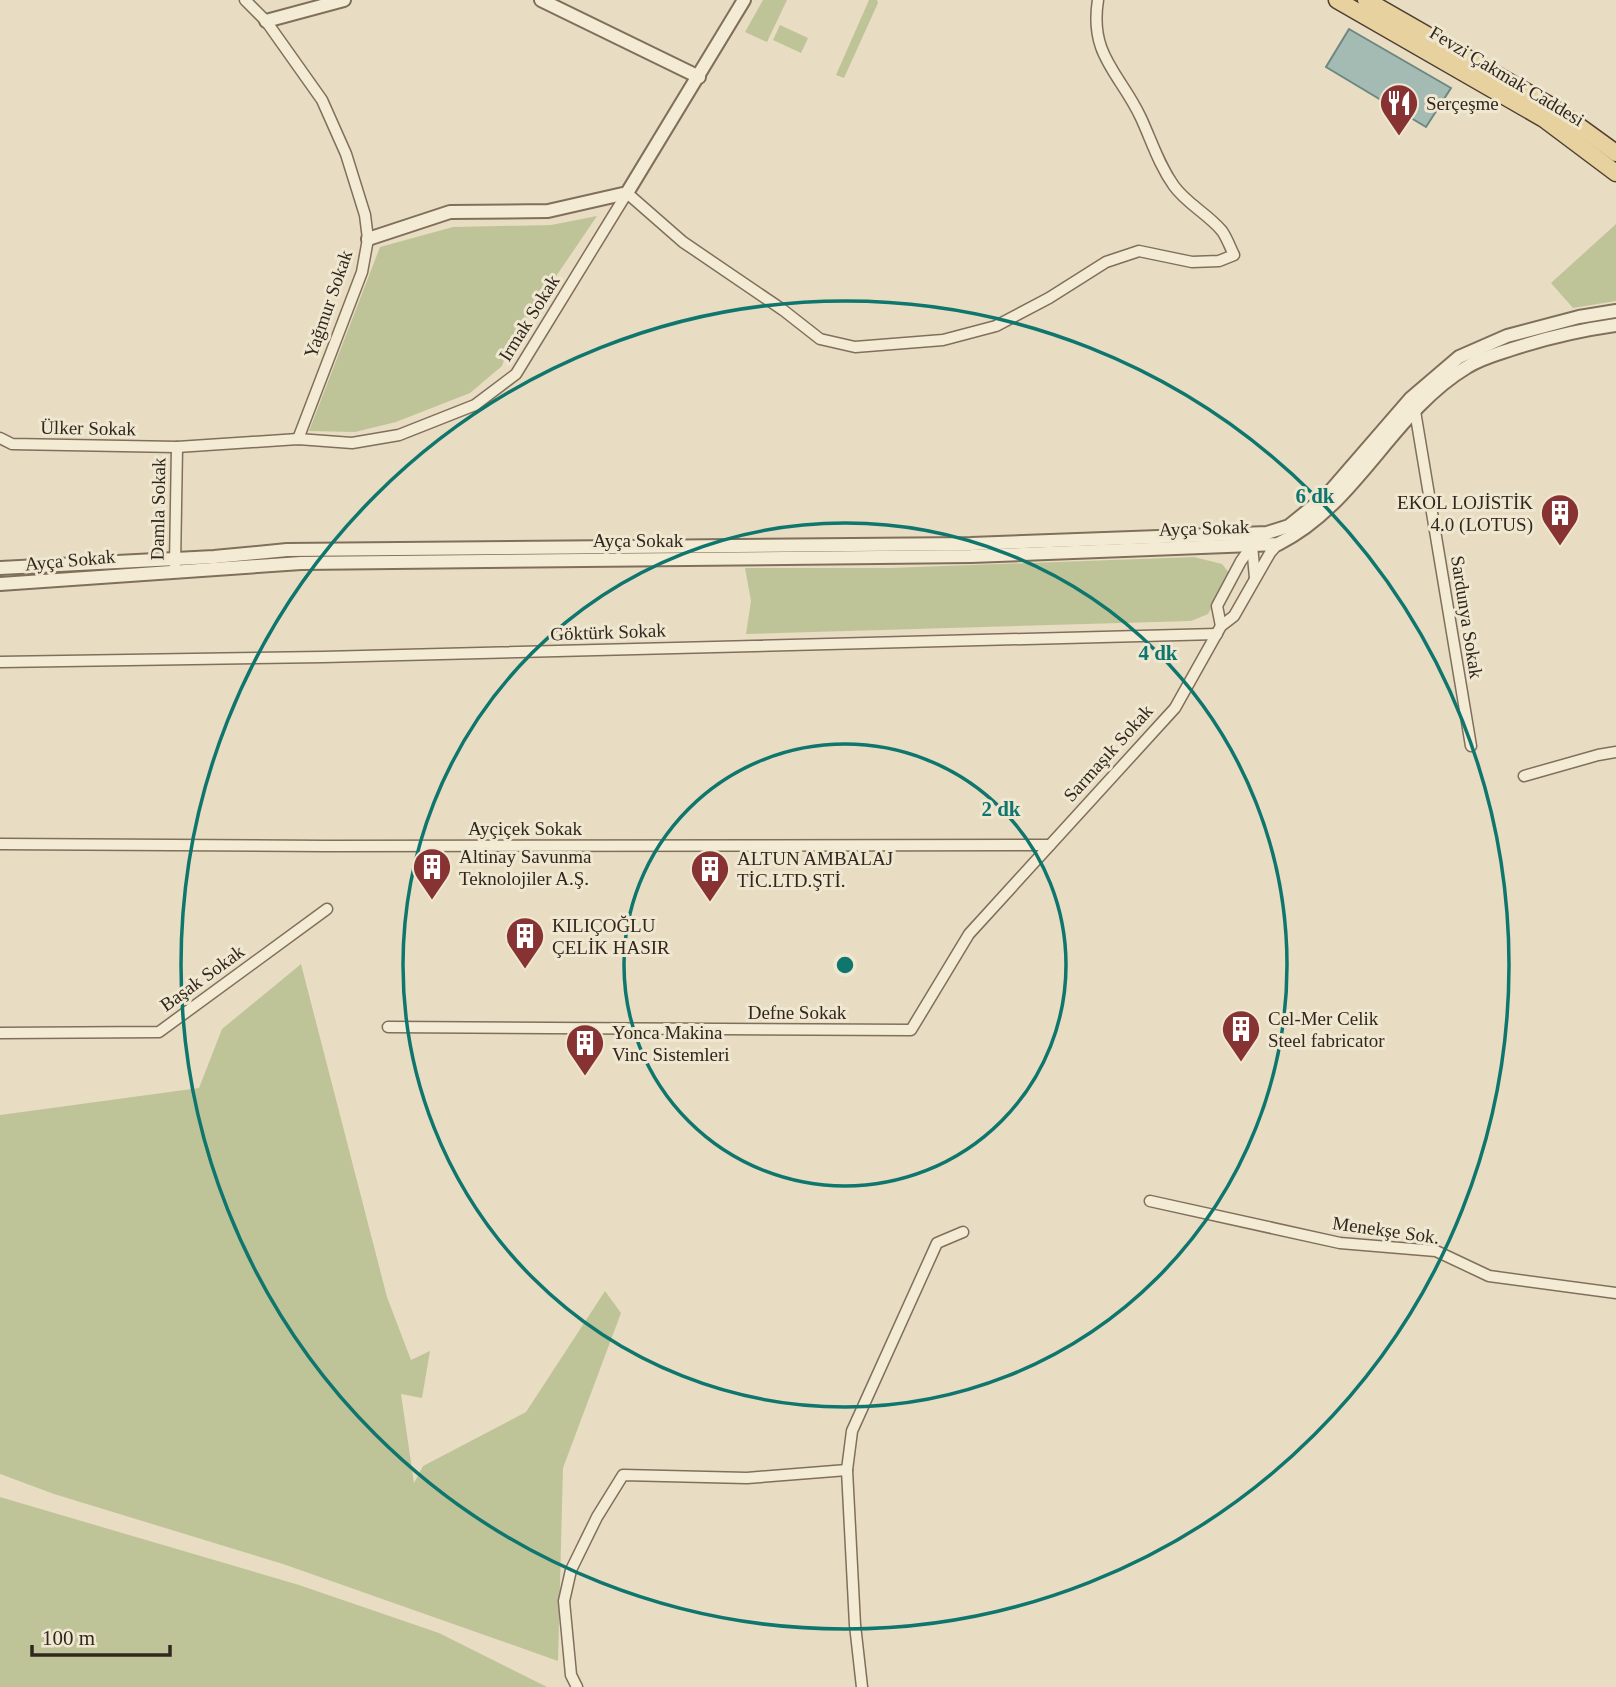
<svg xmlns="http://www.w3.org/2000/svg" width="1616" height="1687" font-family="'Times New Roman',serif">
<style>
.green{fill:#bfc498}
.water{fill:#a4bbb4;stroke:#6d8881;stroke-width:2}
.lines{fill:none;stroke-linecap:round;stroke-linejoin:round}
.minor-casing{stroke:#806f5c;stroke-width:13}
.tertiary-casing{stroke:#806f5c;stroke-width:16}
.primary-casing{stroke:#4e3e30;stroke-width:19}
.minor{stroke:#f4ebd4;stroke-width:10}
.tertiary{stroke:#f4ebd4;stroke-width:12}
.primary{stroke:#e7d19e;stroke-width:16}
.ring{fill:none;stroke:#0f766e;stroke-width:3.5}
.labels{text-anchor:middle;dominant-baseline:central;stroke-width:6;stroke-linejoin:round;paint-order:stroke}
.street-label{font-size:19px;fill:#31271e;stroke:#f0e7d1}
.poi-label{font-size:19px;fill:#31271e;stroke:#f0e7d1;text-anchor:start}
.centre{fill:#0f766e;stroke:#f0e7d1;stroke-width:3.5}
.ring-label{font-size:21px;text-anchor:middle;font-weight:bold;fill:#0f766e;stroke:#f0e7d1;stroke-width:6;stroke-linejoin:round;paint-order:stroke}
</style>
<rect width="100%" height="100%" fill="#e8ddc2"/>
<g class="green">
<polygon points="763,0 787,0 767,42 745,32"/>
<polygon points="869,0 877,0 878,3 844,78 836,75"/>
<polygon points="780,25 808,38 801,53 773,40"/>
<polygon points="597,216 510,344 502,366 470,393 396,422 355,432 309,431 380,247 453,227 551,225"/>
<polygon points="1616,224 1616,301 1573,308 1551,283"/>
<polygon points="1194,557 1222,564 1230,574 1208,614 1191,621 746,634 751,601 745,568 890,568"/>
<polygon points="301,964 387,1297 411,1360 430,1351 422,1398 401,1394 414,1483 423,1466 526,1412 605,1291 621,1313 563,1468 558,1661 283,1564 54,1494 0,1474 0,1115 199,1088 222,1029"/>
<polygon points="0,1497 299,1585 439,1633 547,1687 0,1687"/>
</g>
<polygon class="water" points="1349,29 1451,88 1426,127 1326,67"/>
<g class="lines">
<g class="minor-casing">
<g id="minor">
<polyline points="245,0 266,21 322,100 346,154 365,215 368,239 362,272 298,439"/>
<polyline points="1415,411 1471,746"/>
<path d="M 0,438 L 12,444 L 177,447 L 298,439 L 352,443 L 399,435 L 475,405 L 516,374 L 627,193 L 683,242 L 783,310 L 820,339 L 855,347 L 943,340 L 996,326 L 1049,298 L 1106,262 L 1139,251 L 1192,262 L 1219,261 L 1234,255 C 1230,247 1227,238 1222,231 C 1208,214 1187,204 1174,186 C 1159,165 1152,142 1141,118 C 1120,73 1089,56 1098,0"/>
<polyline points="1248,543 1252,545 1255,578"/>
<polyline points="175,565 177,447"/>
<polyline points="1221,626 1217,606 1241,561 1254,543"/>
<polyline points="0,662 323,657 1217,634"/>
<polyline points="1524,776 1598,755 1616,752"/>
<polyline points="0,844 326,846 1050,845"/>
<polyline points="388,1027 911,1030 969,934 1175,708 1221,626 1234,616 1270,553 1278,544"/>
<polyline points="0,1033 159,1032 327,909"/>
<polyline points="1150,1201 1340,1243 1436,1251 1489,1276 1616,1293"/>
<polyline points="577,1687 571,1675 564,1601 571,1570 597,1517 623,1475 747,1478 847,1470"/>
<polyline points="862,1687 855,1625 847,1470 852,1431 937,1243 963,1232"/>
</g>
</g>
<g class="tertiary-casing">
<g id="tertiary">
<polyline points="541,0 699,77"/>
<polyline points="266,21 344,0"/>
<polyline points="368,239 450,212 548,211 627,193 744,0"/>
<polyline points="0,568 214,557 287,550 971,544 1267,533 1289,526 1327,495 1411,398 1459,357 1507,336 1579,317 1616,311"/>
<path d="M 0,584 L 301,563 L 971,556 L 1278,544 C 1357,505 1392,412 1467,367 C 1481,358 1497,354 1512,349 C 1546,338 1580,330 1616,325"/>
</g>
</g>
<g class="primary-casing">
<g id="primary">
<polyline points="1337,0 1544,119 1616,173"/>
<polyline points="1366,0 1551,106 1616,153"/>
</g>
</g>
<use href="#minor" class="minor"/>
<use href="#tertiary" class="tertiary"/>
<use href="#primary" class="primary"/>
</g>
<g class="ring">
<circle cx="845" cy="965" r="221"/>
<circle cx="845" cy="965" r="442"/>
<circle cx="845" cy="965" r="664"/>
</g>
<defs>
<g id="restaurant-pin" transform="scale(2.0125)"><path d="M0 17L-7.5 6A9.5 9.5 0 1 1 7.5 6Z" fill="#873333" stroke="#f0e7d1"/><path d="M-5-6h1v4h1v-4h1v4h1v-4h1v5L-1.5 .5V6h-2V.5L-5-1ZM5-6V6H3V1.5H1.5Q1.5-4 5-6Z" fill="#fff"/></g>
<g id="building-pin" transform="scale(2.0125)"><path d="M0 17L-7.5 6A9.5 9.5 0 1 1 7.5 6Z" fill="#873333" stroke="#f0e7d1"/><path d="M-4-6H4V6H1V3H-1V6H-4ZM-2.5-4.3h1.7v1.8h-1.7ZM.8-4.3h1.7v1.8H.8ZM-2.5-1h1.7V.8h-1.7ZM.8-1h1.7V.8H.8Z" fill="#fff"/></g>
</defs>
<g fill-rule="evenodd">
<use href="#restaurant-pin" x="1399" y="103"/>
<use href="#building-pin" x="1560" y="513"/>
<use href="#building-pin" x="432" y="867"/>
<use href="#building-pin" x="710" y="869"/>
<use href="#building-pin" x="525" y="936"/>
<use href="#building-pin" x="1241" y="1029"/>
<use href="#building-pin" x="585" y="1043"/>
</g>
<g class="labels">
<g class="street-label">
<text transform="translate(1507 76) rotate(31)">Fevzi Çakmak Caddesi</text>
<text transform="translate(328 304) rotate(-71)">Yağmur Sokak</text>
<text transform="translate(529 318) rotate(-58)">Irmak Sokak</text>
<text transform="translate(88 428) rotate(1)">Ülker Sokak</text>
<text transform="translate(158 509) rotate(-89)">Damla Sokak</text>
<text transform="translate(1204 528) rotate(-2)">Ayça Sokak</text>
<text x="638" y="540">Ayça Sokak</text>
<text transform="translate(70 560) rotate(-5)">Ayça Sokak</text>
<text transform="translate(1467 617) rotate(81)">Sardunya Sokak</text>
<text transform="translate(608 632) rotate(-2)">Göktürk Sokak</text>
<text transform="translate(1108 753) rotate(-48)">Sarmaşık Sokak</text>
<text x="525" y="828">Ayçiçek Sokak</text>
<text transform="translate(202 978) rotate(-36)">Başak Sokak</text>
<text x="797" y="1012">Defne Sokak</text>
<text transform="translate(1386 1230) rotate(8)">Menekşe Sok.</text>
</g>
<g class="poi-label">
<text x="1426" y="103">Serçeşme</text>
<text x="1533" y="502" text-anchor="end">EKOL LOJİSTİK<tspan x="1533" dy="22">4.0 (LOTUS)</tspan></text>
<text x="459" y="856">Altinay Savunma<tspan x="459" dy="22">Teknolojiler A.Ş.</tspan></text>
<text x="737" y="858">ALTUN AMBALAJ<tspan x="737" dy="22">TİC.LTD.ŞTİ.</tspan></text>
<text x="552" y="925">KILIÇOĞLU<tspan x="552" dy="22">ÇELİK HASIR</tspan></text>
<text x="1268" y="1018">Cel-Mer Celik<tspan x="1268" dy="22">Steel fabricator</tspan></text>
<text x="612" y="1032">Yonca Makina<tspan x="612" dy="22">Vinc Sistemleri</tspan></text>
</g>
</g>
<circle cx="845" cy="965" r="10" class="centre"/>
<g class="ring-label">
<text x="1315" y="503">6 dk</text>
<text x="1158" y="660">4 dk</text>
<text x="1001" y="816">2 dk</text>
</g>
<path d="M32 1645v10h138v-10" fill="none" stroke="#31271e" stroke-width="3.5"/>
<text x="42" y="1645" font-size="21" fill="#31271e" stroke="#f0e7d1" stroke-width="5" paint-order="stroke">100 m</text>
</svg>
